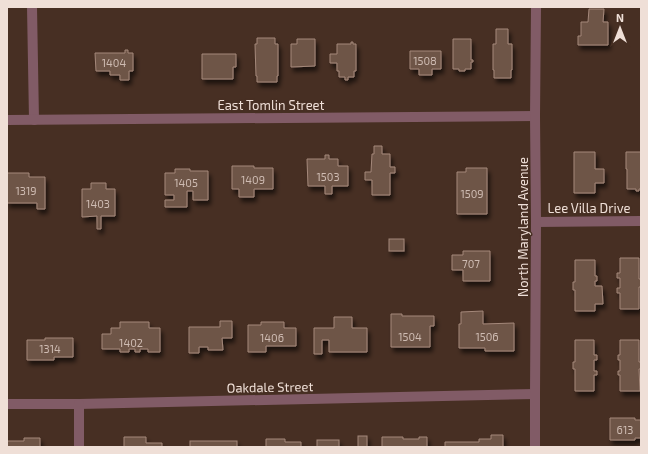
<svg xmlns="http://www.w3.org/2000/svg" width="648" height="454" font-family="'Exo 2',sans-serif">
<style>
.building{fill:#6e5447;stroke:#a4887a;filter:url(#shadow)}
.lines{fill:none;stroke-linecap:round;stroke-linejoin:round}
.minor{stroke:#815b66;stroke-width:10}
.labels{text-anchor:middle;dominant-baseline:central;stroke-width:3;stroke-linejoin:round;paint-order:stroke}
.number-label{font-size:11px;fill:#cfbcb3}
.street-label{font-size:13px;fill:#efdfd7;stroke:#472f23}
</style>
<defs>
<filter id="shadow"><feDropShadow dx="2.5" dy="4.5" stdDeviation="2" flood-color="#0009"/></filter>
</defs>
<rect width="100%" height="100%" fill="#472f23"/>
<g class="building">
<polygon points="589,9 604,9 603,22 608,22 608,45 578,45 578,36 581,36 581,22 588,22"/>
<polygon points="496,29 508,29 508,44 512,44 512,70 511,70 511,78 494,78 494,70 493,70 493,44 496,44"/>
<polygon points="257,38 275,38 275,44 278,44 278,76 277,76 277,82 257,82 257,76 256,76 255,44 257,44"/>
<polygon points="297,39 315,39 315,66 291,67 291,44 297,44"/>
<polygon points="453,39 471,39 471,60 473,60 473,62 471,62 471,69 465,69 465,71 459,71 459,69 453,69"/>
<polygon points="351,42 353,42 353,44 356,44 356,71 354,71 354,77 348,77 348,80 345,80 345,77 339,77 339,71 337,71 337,63 330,63 330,54 337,54 337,44 351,44"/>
<polygon points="125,50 128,50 128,53 133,53 133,71 129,71 129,80 120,80 120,75 110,75 110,71 96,71 95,53 125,53"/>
<polygon points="410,51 441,51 441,69 432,69 432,75 419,75 419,69 410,69"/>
<polygon points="202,54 236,54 236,67 233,67 233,79 202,79"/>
<polygon points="374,146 382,146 382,154 390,154 390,167 395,167 395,173 390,173 390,195 372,195 372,180 365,180 365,172 371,172 372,154 374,154"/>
<polygon points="574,152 595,152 595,169 604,169 604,183 595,183 595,193 574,193"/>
<polygon points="626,152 641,152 641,189 639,189 639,191 636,191 636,189 627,189 627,169 626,169"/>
<polygon points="325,155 329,155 329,159 338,159 338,166 348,166 348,186 332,186 332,194 325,194 325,186 308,186 307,159 325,159"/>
<polygon points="232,166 254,166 254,168 273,168 273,189 254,189 254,197 239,197 239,189 232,189"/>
<polygon points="466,168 487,168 487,214 457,214 457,172 466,172"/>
<polygon points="175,169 190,169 190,171 208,171 208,200 193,200 193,191 187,191 187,207 165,207 165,200 174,200 174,195 165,195 165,173 175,173"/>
<polygon points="7,173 29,173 29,177 45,177 45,209 37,209 37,203 7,203"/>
<polygon points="91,183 106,183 106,189 115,189 115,216 101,216 101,229 97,229 97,216 82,217 82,189 91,189"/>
<rect x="389" y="239" width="15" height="12"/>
<polygon points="463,251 490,251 490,281 463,281 463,270 452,270 452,255 463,255"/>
<polygon points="620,258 639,258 639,279 641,279 641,287 639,287 639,309 620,309 620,293 617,293 617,288 620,288 620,278 617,278 617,273 620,273"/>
<polygon points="575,260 595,260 595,276 597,276 597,281 595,281 595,286 602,286 603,304 595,304 595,311 575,311 575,290 573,290 573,282 575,282"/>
<polygon points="483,311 483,324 514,323 514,351 485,351 485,348 459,348 459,324 461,324 461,312"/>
<polygon points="391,314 402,314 402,316 434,316 434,326 430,326 430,347 391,347"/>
<polygon points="334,317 352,317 352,328 367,328 367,352 329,352 329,340 322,340 322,354 314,354 314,328 334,328"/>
<polygon points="220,321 232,321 232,338 222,338 223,350 208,350 208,347 199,347 199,353 189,353 189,327 220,327"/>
<polygon points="120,322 149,322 149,328 160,328 160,352 148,352 148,349 140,349 140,352 135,352 135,349 129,349 129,352 120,352 120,349 102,349 102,334 111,334 111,328 120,328"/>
<polygon points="261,322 284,322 284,328 296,328 296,346 266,346 266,352 248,352 248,325 261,325"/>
<polygon points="45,338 73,338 73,357 54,357 54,360 27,360 27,340 45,340"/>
<polygon points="575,340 594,340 594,355 597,355 597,360 594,360 594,371 597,371 597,375 594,375 594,391 575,391 575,369 573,369 573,362 575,362"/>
<polygon points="620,340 639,340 639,362 641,362 641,369 639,369 640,391 620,391 620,375 618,375 618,371 620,371 620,360 618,360 618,355 620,355"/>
<polygon points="610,418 635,418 635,420 641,420 641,438 635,438 635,440 610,440"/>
<polygon points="491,435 503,435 503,447 445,447 445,442 479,442 479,439 491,439"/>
<rect x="358" y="436" width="9" height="11"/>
<polygon points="124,437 146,437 146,443 162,443 162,447 124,447"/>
<polygon points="382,437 403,437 403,439 419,439 419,437 427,437 427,447 382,447"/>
<polygon points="24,438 40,438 40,447 7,447 7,441 24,441"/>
<polygon points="266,439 285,439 285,442 301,442 301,447 266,447"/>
<rect x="317" y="440" width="22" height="7"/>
<rect x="190" y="441" width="47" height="6"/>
</g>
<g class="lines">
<g class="minor">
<polyline points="32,7 34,120"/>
<polyline points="7,120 535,116"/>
<polyline points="536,222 641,221"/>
<polyline points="7,404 79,404 535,394"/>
<polyline points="79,447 79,404"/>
<polyline points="535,447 535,394 536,222 535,116 536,7"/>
</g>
</g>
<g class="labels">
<g class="number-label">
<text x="425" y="60">1508</text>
<text x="114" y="62">1404</text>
<text x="328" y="176">1503</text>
<text x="253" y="179">1409</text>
<text x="186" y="182">1405</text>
<text x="26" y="190">1319</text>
<text x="472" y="193">1509</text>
<text x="98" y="203">1403</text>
<text x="471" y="263">707</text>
<text x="410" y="336">1504</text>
<text x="487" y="336">1506</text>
<text x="272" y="337">1406</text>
<text x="131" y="342">1402</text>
<text x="50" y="348">1314</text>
<text x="625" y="429">613</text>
</g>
<g class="street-label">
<text x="271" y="105">East Tomlin Street</text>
<text x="589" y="208">Lee Villa Drive</text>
<text transform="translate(523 227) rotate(-90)">North Maryland Avenue</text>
<text transform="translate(270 387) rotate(-1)">Oakdale Street</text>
</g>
</g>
<rect width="648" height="454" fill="none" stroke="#efdfd7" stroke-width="16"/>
<g transform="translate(620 28)" stroke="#472f23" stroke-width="3" paint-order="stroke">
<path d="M0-3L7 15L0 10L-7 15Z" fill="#efdfd7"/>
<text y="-6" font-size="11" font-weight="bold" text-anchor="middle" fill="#efdfd7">N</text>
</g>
</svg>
